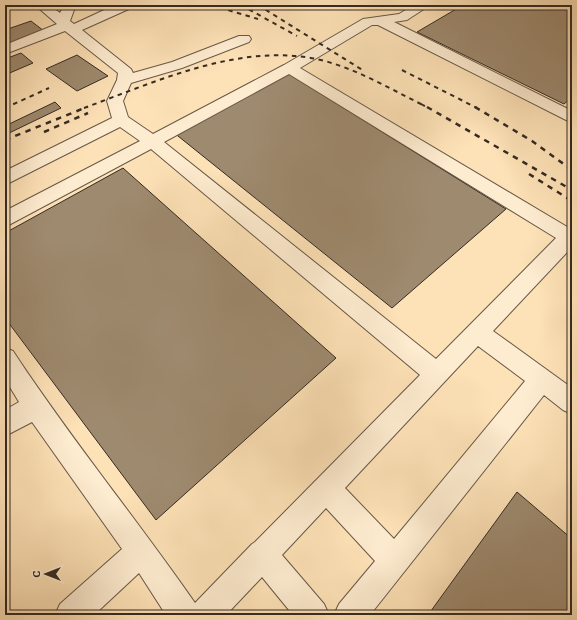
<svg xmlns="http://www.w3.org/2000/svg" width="577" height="620" font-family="Alegreya,serif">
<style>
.building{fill:#9e8a6f;stroke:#352a22}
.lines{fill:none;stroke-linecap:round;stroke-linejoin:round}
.minor-casing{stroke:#675847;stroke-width:2}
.minor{fill:#feecd0;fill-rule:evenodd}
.rail-far1{stroke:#352a22;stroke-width:2;stroke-dasharray:4.5 4.5;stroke-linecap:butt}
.rail{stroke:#352a22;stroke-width:2.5;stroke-dasharray:5.5 5.5;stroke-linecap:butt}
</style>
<rect width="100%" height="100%" fill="#fee2b7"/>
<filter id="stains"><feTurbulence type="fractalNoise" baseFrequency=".005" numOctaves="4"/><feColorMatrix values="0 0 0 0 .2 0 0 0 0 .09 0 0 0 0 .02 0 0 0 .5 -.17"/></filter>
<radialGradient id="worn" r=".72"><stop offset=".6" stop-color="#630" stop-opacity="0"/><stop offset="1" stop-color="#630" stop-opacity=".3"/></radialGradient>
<g class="building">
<polygon points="463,5 572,5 572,97 564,104 417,32"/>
<polygon points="31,21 44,31 5,46 5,30"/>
<polygon points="21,53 33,63 5,75 5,59"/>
<polygon points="77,55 108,76 77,91 46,69"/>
<polygon points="286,72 506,209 392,308 173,132"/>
<polygon points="55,102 61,108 5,135 5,126"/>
<polygon points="123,168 336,358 156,520 5,318 5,233"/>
<polygon points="517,492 572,539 572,615 428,615"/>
</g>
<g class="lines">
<g class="minor-casing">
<path id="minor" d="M 35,5 L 49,5 L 60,13 L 64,5 L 80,5 L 74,10 L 70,21 L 74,24 L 115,5 L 132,5 L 131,8 L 82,30 L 131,69 L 133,73 L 172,62 L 239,36 L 249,36 L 251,39 L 249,42 L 182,68 L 131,83 L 123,101 L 128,117 L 153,134 L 284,65 L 363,19 L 399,14 L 414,5 L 430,5 L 407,20 L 394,22 L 572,111 L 572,123 L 378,25 L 372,25 L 300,68 L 569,228 L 572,227 L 572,247 L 493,331 L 572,388 L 572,414 L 563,410 L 544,395 L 370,615 L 334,615 L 339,604 L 375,561 L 326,508 L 282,555 L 324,604 L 329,615 L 293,615 L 262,577 L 226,615 L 166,615 L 139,573 L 94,615 L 55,615 L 60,604 L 122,549 L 32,422 L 5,436 L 5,410 L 19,402 L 5,379 L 5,348 L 13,351 C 70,438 136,518 195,603 L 252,544 L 255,542 L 420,375 L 151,149 L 5,227 L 5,211 L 140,141 L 120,127 L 5,185 L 5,171 L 112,118 L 107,101 L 117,80 L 118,73 L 65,31 L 5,54 L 5,45 L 57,24 ZM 289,74 L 556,238 L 436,359 L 164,142 ZM 478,346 L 525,381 L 394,539 L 345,488 Z"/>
</g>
<use href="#minor" class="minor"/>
<g class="rail-far1">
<polyline points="211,5 258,19"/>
<polyline points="241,5 297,36"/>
<polyline points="258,5 364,71"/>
<polyline points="402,70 477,108"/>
<polyline points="421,104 428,108"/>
<polyline points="5,108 49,88"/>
<path d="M 84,108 C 158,81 245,40 325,61 C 361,71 392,90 425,106"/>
</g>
<g class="rail">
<polyline points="427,107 572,190"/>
<polyline points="475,107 532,141 572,170"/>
<polyline points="5,108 7,107"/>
<polyline points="44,132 88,113"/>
<polyline points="5,140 87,107"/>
<polyline points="529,174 572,201"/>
</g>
</g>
<rect width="577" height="620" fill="none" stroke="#fee2b7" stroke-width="20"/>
<rect x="6" y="6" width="565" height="608" fill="none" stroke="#352a22" stroke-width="2"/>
<rect x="10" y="10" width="557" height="600" fill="none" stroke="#352a22"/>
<g transform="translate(46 574) rotate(270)" stroke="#feecd0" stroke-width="3" paint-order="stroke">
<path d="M0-3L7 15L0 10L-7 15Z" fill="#352a22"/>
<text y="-6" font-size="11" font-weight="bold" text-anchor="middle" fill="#352a22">С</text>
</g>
<rect width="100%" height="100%" filter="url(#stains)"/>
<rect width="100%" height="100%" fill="url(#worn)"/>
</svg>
